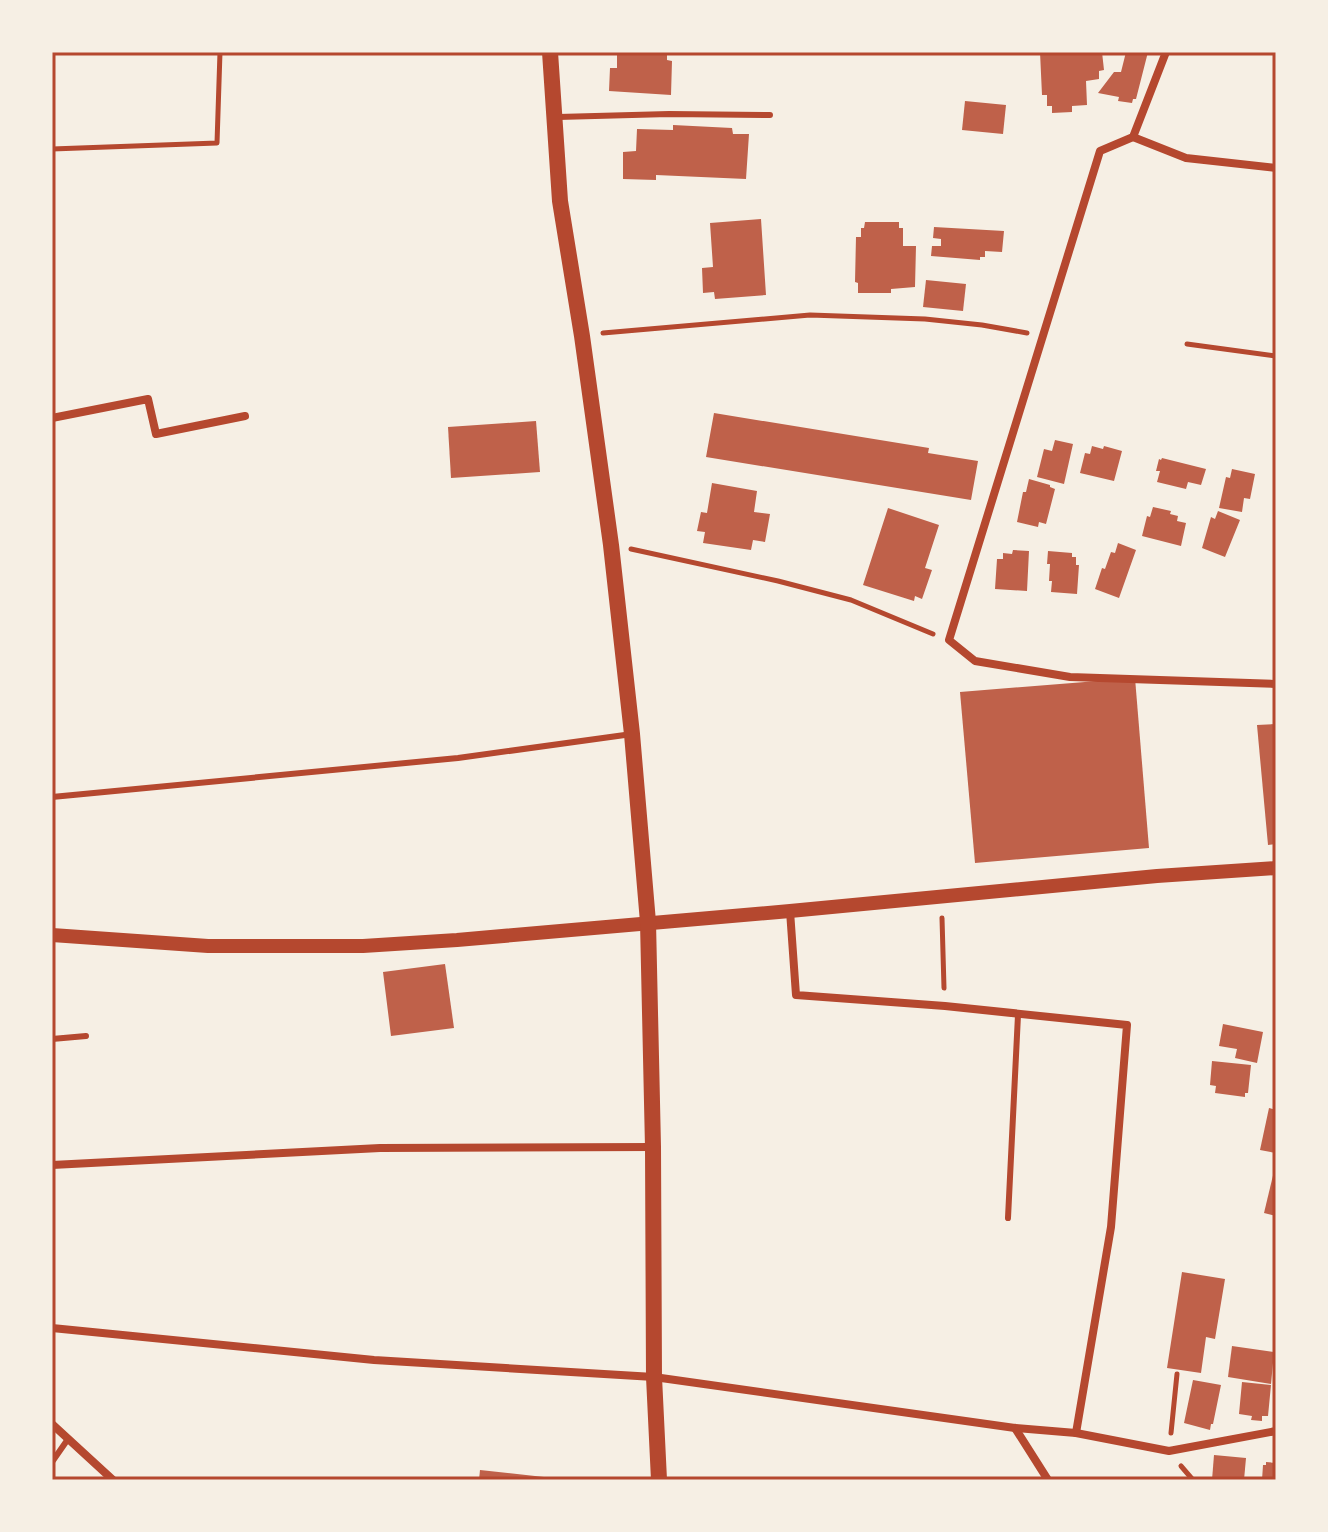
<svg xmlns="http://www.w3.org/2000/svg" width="1328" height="1532" font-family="Jost,sans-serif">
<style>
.building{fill:#bf614a}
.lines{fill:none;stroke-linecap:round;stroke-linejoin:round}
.path{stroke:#b5482f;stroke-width:5}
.service{stroke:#b5482f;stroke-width:6}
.minor{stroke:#b5482f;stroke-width:8}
.tertiary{stroke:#b5482f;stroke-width:14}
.secondary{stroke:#b5482f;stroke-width:16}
.neatline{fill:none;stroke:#b5482f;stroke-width:3}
</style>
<rect width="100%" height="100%" fill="#f6efe4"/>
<g class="building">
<polygon points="617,52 667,52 667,60 672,61 671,95 609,91 610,68 617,68"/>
<polygon points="1040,52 1102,52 1104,70 1099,71 1099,79 1086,81 1087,105 1072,106 1072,112 1052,113 1052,106 1047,106 1047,95 1042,95"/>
<polygon points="1126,52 1148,52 1136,99 1133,99 1132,103 1118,101 1119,97 1098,93 1114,72 1121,72"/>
<polygon points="965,101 1006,105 1003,134 962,130"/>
<polygon points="673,125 732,128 733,134 749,134 746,179 656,175 656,180 623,179 623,152 636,151 637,129 673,130"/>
<polygon points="761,219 766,295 715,299 714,292 703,293 702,268 713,267 710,223"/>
<polygon points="865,222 899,222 899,228 903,228 903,246 916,246 915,287 891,289 891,293 858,293 858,283 855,282 856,237 861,237 861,228 864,228"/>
<polygon points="934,227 1004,231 1002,252 985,251 985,257 980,257 980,260 931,256 932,246 941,246 941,239 933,238"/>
<polygon points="926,280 966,284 963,311 923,307"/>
<polygon points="714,413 929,448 928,453 978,461 971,500 706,457"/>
<polygon points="536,421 540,472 451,478 448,427"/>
<polygon points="1055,440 1073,444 1064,484 1037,477 1044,449 1052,451"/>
<polygon points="1092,446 1103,449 1104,446 1122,451 1114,481 1080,473 1085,453 1090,454"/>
<polygon points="1162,458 1206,469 1201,485 1188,482 1186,489 1157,482 1160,471 1156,471 1159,459 1161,460"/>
<polygon points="1232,469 1255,474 1250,499 1244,498 1242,512 1219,508 1226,477 1230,478"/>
<polygon points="1029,479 1050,485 1050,487 1055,489 1046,524 1039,522 1038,527 1017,522 1023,492 1026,492"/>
<polygon points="712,483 757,491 754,512 770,514 765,542 753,540 751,550 703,543 705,532 697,531 701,512 707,513"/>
<polygon points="1153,507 1171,511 1170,514 1178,516 1177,521 1186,523 1181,546 1142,536 1147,516 1150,517"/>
<polygon points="888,508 939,525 925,568 932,570 922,599 915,596 914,601 863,585"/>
<polygon points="1218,511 1240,520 1225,557 1202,548 1211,517 1215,519"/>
<polygon points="1118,543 1136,550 1119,598 1095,589 1102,568 1105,569 1111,552 1115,553"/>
<polygon points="1013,550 1029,551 1027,591 995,589 997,559 1003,559 1003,553 1012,554"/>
<polygon points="1048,551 1072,553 1072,557 1076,557 1076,565 1079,565 1077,594 1051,592 1052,581 1049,581 1050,564 1047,564"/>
<polygon points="1135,678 1149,848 975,863 960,692"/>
<polygon points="1276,724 1276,844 1268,845 1257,725"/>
<polygon points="445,964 454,1028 391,1036 383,972"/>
<polygon points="1223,1024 1263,1032 1257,1063 1235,1058 1237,1049 1219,1046"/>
<polygon points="1212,1061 1251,1065 1248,1093 1245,1093 1245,1097 1215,1093 1216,1086 1210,1085"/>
<polygon points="1269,1108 1276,1110 1276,1153 1260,1150"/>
<polygon points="1275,1167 1276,1167 1276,1216 1264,1213"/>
<polygon points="1182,1272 1225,1279 1215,1339 1206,1337 1201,1373 1167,1368"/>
<polygon points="1232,1346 1274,1352 1271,1384 1228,1377"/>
<polygon points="1193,1380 1221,1385 1213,1424 1211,1424 1210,1430 1184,1423"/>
<polygon points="1242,1382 1271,1385 1268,1416 1262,1416 1262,1421 1251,1420 1252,1416 1239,1414"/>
<polygon points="1214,1455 1246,1458 1244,1480 1212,1480"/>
<polygon points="1266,1462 1276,1463 1276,1480 1262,1480 1263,1465 1266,1465"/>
<polygon points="480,1470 553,1478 553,1480 479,1480"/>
</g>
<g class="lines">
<g class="path">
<polyline points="52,149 217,143 220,52"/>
<polyline points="603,333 810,315 925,319 982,325 1027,333"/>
<polyline points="1187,344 1276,356"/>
<polyline points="631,549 778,581 851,600 933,634"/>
<polyline points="942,918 944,988"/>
<polyline points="1171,1433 1177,1374"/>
<polyline points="1181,1466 1193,1480"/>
</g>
<g class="service">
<polyline points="558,117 669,114 770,115"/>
<polyline points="52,797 458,758 632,734"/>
<polyline points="52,1039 86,1036"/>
<polyline points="1008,1218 1018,1015"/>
<polyline points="52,1462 68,1439"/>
</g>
<g class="minor">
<polyline points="1166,52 1133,137 1100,151 949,640 975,661 1070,677 1276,684"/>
<polyline points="1133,137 1186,158 1276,168"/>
<polyline points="52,418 148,399 156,434 245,416"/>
<polyline points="790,911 796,995 945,1006 1127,1025 1111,1227 1076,1433"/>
<polyline points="52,1165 380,1148 653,1147"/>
<polyline points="52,1328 374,1360 654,1377 1015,1428 1076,1433 1169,1451 1276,1431"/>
<polyline points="52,1424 113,1480"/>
<polyline points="1015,1428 1048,1480"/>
</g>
<polyline class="tertiary" points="52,935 208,946 363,946 457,940 790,911 1157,876 1276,868"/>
<polyline class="secondary" points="550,52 560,201 582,336 611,545 632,734 648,922 653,1147 654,1377 659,1480"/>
</g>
<rect width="1328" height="1532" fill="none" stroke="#f6efe4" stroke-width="108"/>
<rect x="54" y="54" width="1220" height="1424" class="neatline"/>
</svg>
